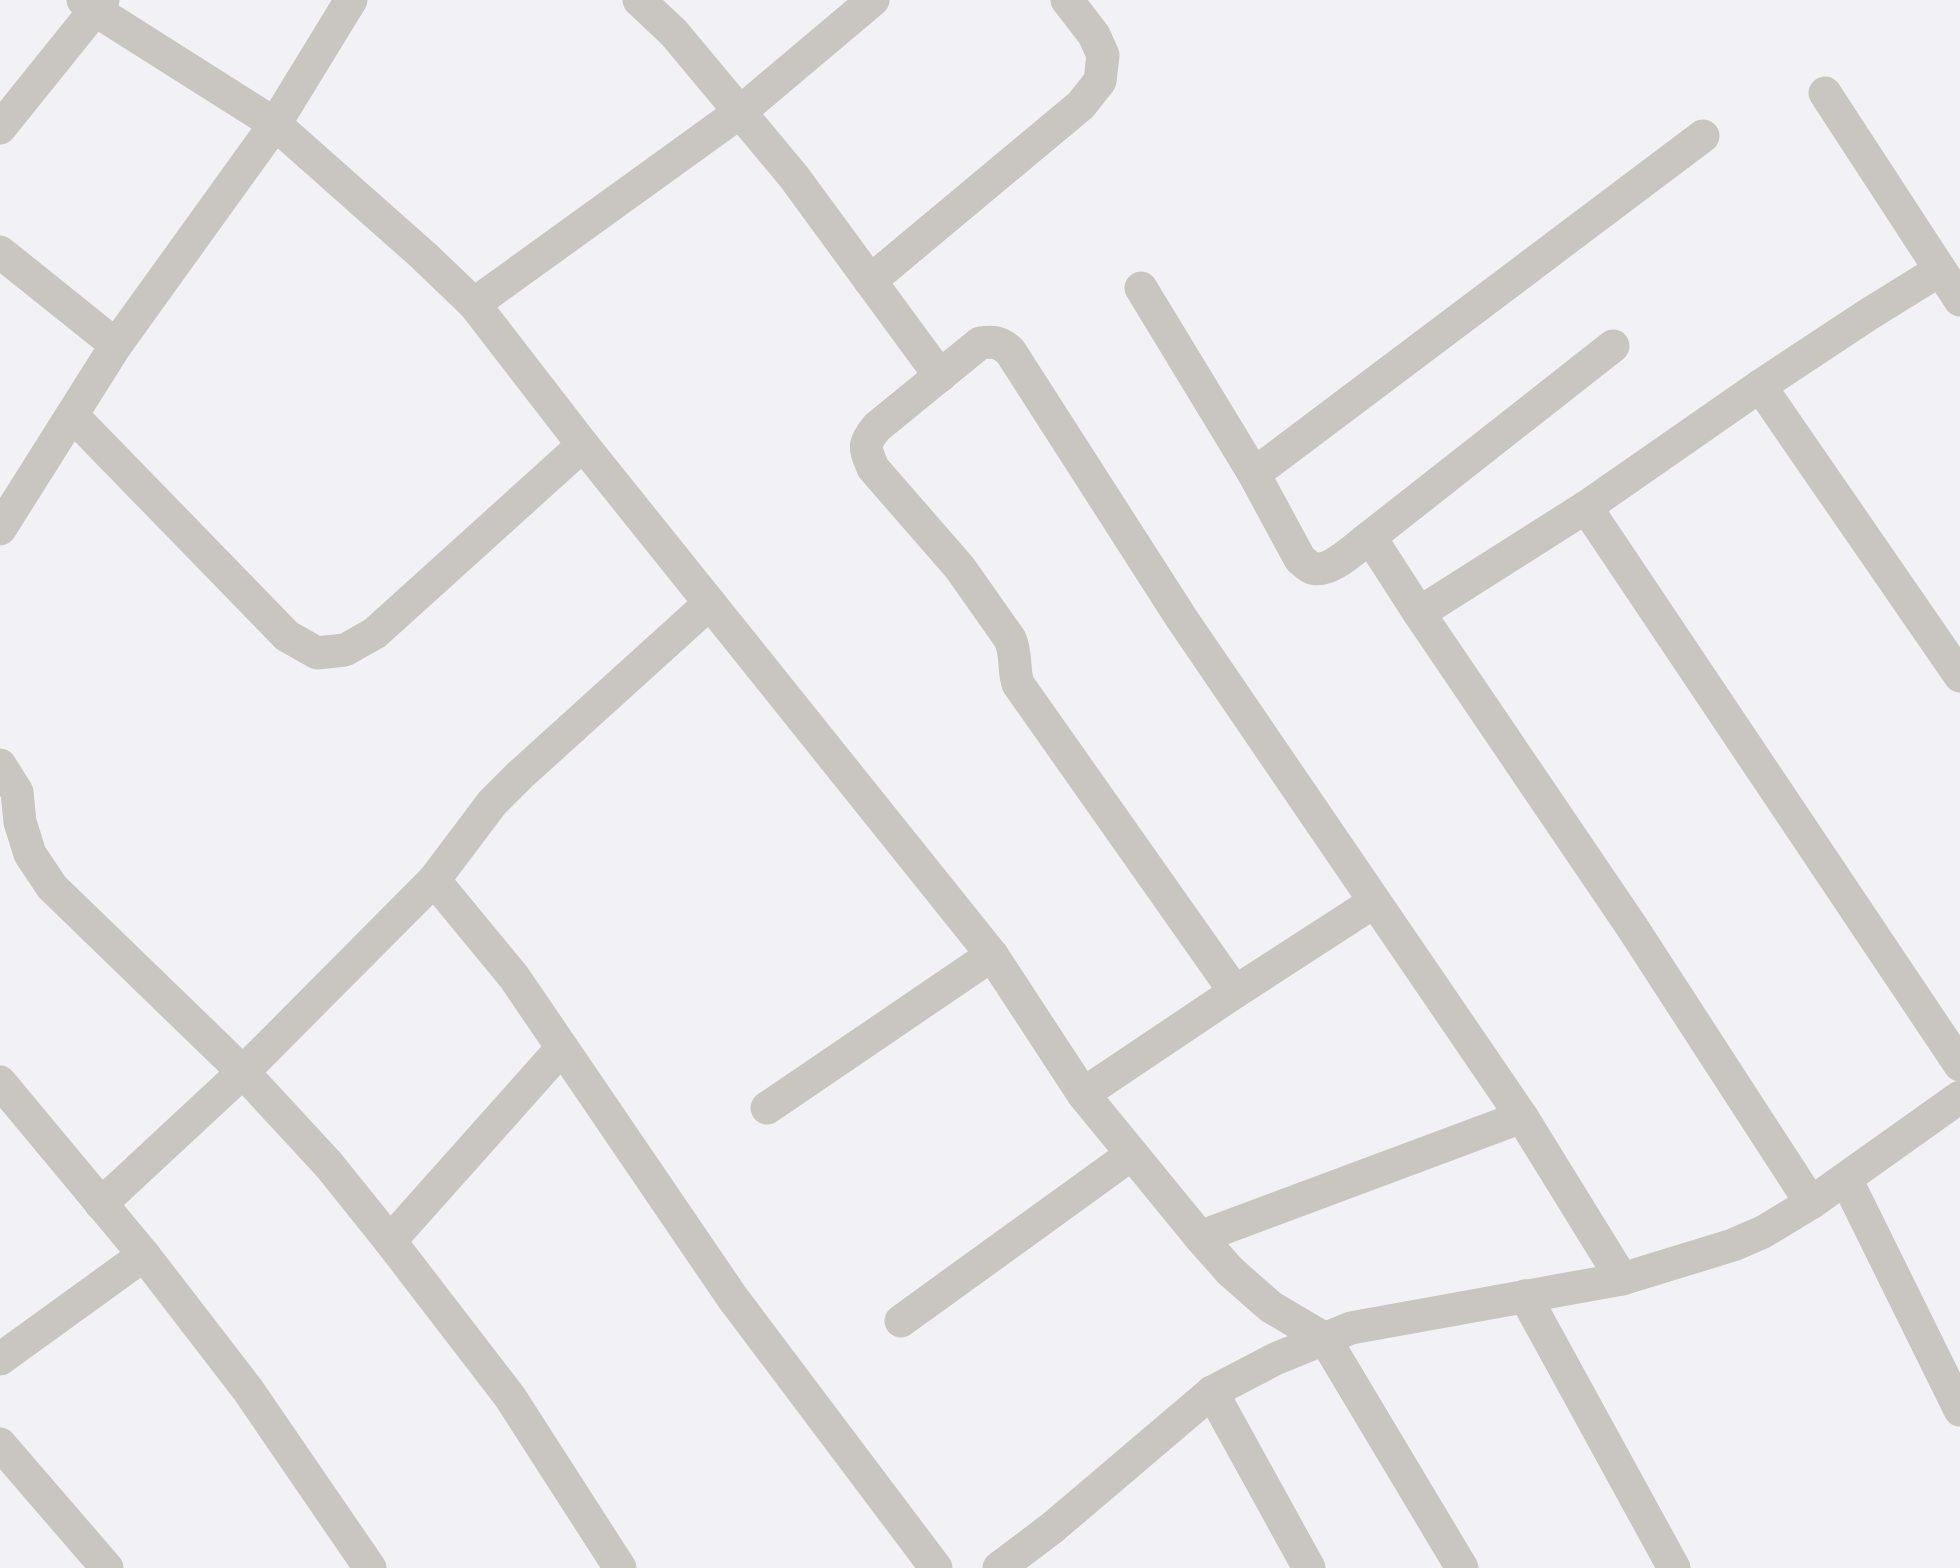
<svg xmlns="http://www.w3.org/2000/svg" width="1960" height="1568" font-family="Raleway,sans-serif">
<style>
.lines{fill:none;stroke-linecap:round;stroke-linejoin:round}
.minor{stroke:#c9c5c0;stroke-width:33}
</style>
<rect width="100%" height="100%" fill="#f2f2f6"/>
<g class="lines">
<g class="minor">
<polyline points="83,0 95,10 275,124 424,256 474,304 583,445 992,955 1083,1094 1200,1237 1230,1271 1271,1307 1325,1339 1462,1568"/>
<polyline points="639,0 674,33 794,177 940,376"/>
<polyline points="1825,93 1960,300"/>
<polyline points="0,128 103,0"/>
<polyline points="0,252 116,345"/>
<polyline points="870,281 1081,105 1100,81 1103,55 1094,35 1067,0"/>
<path d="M 1141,288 L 1254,474 L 1300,559 C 1304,562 1308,567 1312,568 C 1330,574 1356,547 1370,537 L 1419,613 L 1632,927 L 1811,1203"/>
<polyline points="474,304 740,112 873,0"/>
<polyline points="1760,386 1960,676"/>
<polyline points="72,415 287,636 317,653 345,650 375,633 583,445"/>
<polyline points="1254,474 1703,136"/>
<polyline points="1586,507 1960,1065"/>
<polyline points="0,529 116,345 275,124 351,0"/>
<polyline points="1370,537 1613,346"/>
<polyline points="710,603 520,775 492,803 434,880 514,977 732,1297 936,1568"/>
<polyline points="1419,613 1586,507 1760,386 1869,314 1940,270"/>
<polyline points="0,765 17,792 20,822 30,854 52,887 243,1072 329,1165 390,1241 510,1397 620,1568"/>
<path d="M 1235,992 L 1018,684 C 1013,669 1017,654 1010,639 L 960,568 L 873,468 C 865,448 862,445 877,427 L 980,343 C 993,341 1000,342 1010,351 L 1182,619 L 1522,1117 L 1622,1279"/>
<polyline points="0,1082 144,1255 248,1390 370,1568"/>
<polyline points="1083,1094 1235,992 1374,902"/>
<polyline points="767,1108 992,955"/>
<polyline points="1846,1179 1960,1410"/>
<polyline points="101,1204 243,1072 434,880"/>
<polyline points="1200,1237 1522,1117"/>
<polyline points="390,1241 562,1048"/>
<polyline points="1525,1296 1674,1568"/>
<polyline points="901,1321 1132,1154"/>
<polyline points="0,1359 144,1255"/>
<polyline points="1212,1392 1309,1568"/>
<polyline points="0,1444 107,1568"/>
<polyline points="999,1568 1052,1528 1212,1392 1275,1359 1351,1328 1622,1279 1733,1245 1763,1232 1811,1203 1960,1097"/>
</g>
</g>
</svg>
